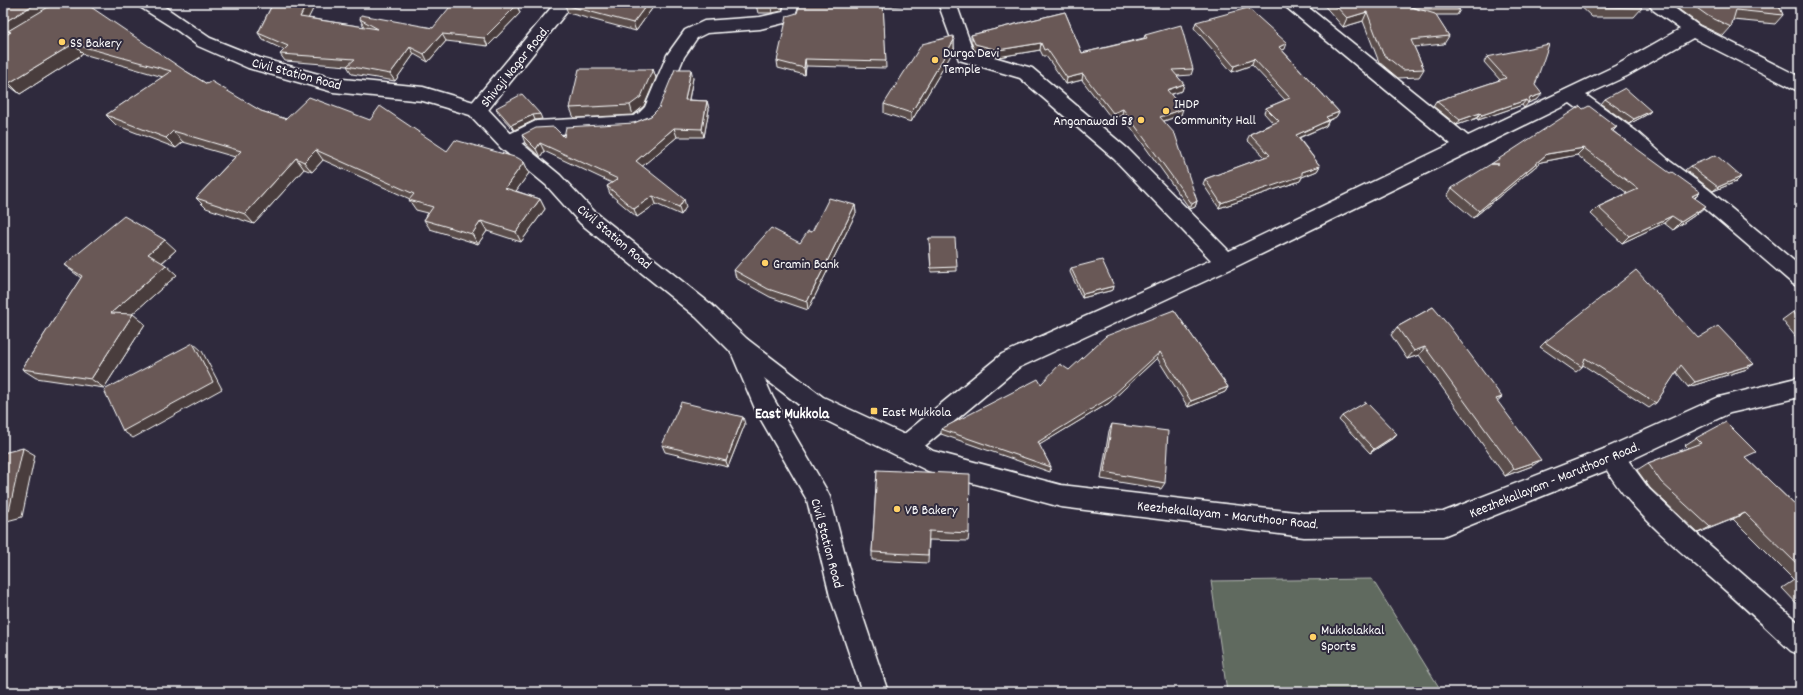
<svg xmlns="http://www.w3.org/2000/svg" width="1803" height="695" font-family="Dekko,sans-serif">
	<rect width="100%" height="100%" fill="#2f2a3d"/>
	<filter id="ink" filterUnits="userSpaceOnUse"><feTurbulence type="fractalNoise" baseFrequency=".025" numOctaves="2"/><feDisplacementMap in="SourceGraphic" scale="8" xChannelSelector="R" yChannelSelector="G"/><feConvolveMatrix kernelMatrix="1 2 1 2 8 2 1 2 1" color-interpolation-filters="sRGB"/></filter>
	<g filter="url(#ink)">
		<path fill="#606b5f" stroke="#b0b5af" d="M1372,579l70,113h-215l-16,-111z"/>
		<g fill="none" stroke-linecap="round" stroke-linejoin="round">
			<g stroke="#fff" stroke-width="3">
				<path id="minor" d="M555,3h19l-90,112 -7,2 -7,-2 -2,-5 2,-5z
					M785,3h18l-7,17 -36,9 -53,4 -10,5 -13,19 -24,58 -7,8 -17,7 -97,5 -31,15 -7,-2 -3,-5 3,-5 35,-17 97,-5 6,-3 6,-6 22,-52 18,-25 19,-9 56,-4 23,-5z
					M938,3h18l17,48 59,17 96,81 101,102 222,-107 -165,-137 -3,-4h20l165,133 147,-70 65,-37 -27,-19 -3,-4 2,-3h18l-1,1 30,22 101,51v15l-107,-54 -66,38 -41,19 50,36 35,31 37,27 92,77v21l-7,-3 -99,-85 -37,-27 -35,-31 -52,-38 -337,165 -215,100 -104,87 -8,3 -8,-3 -4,-8 4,-8 104,-85 209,-94 -97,-101 -94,-81 -61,-18z
					M1612,446l8,3 29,40 40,38 111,97v31l-9,-4c-27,-25 -53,-50 -81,-74 -37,-32 -89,-74 -110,-120l4,-8z"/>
			</g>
			<g stroke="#fff" stroke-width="3">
				<path id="tertiary" d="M739,337l8,2 76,58 91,42 19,12 128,34 243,28 139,-1 161,-63 115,-52 81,-20v20l-70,16 -110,52 -177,71 -139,1 -243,-30 -133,-36 -121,-60 -76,-58 -3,-7 3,-7z"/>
			</g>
			<g stroke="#fff" stroke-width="3">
				<path id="secondary" d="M137,3h22l51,35 50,20 73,20 90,9 61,18 31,33 45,37 34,36 118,94 35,34 26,59 53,91 4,8 26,99 32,96h-26l-32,-96 -23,-96 -51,-89 -25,-59 -35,-35 -116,-94 -34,-38 -45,-37 -31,-33 -47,-14 -90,-9 -85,-24 -50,-22 -20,-15 -38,-24z"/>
			</g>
			<use href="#minor" fill="#2f2a3d" fill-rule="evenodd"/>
			<use href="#tertiary" fill="#2f2a3d" fill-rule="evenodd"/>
			<use href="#secondary" fill="#2f2a3d" fill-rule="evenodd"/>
		</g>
		<path fill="#5a4d4b" stroke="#fff" d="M3,3l181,67 23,14 54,27 25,8 161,32 77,11 5,11 -13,18 24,8 5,10 -24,33 -34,-11 -9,13 -48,-15 -6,-9 4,-7 -12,-3 -7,-10 1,-1 -87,-39 -11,12 -8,-3 -50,55 -48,-16 -10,-10 39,-41 -52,-15 -7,6 -60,-23 -10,-10 57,-38 -80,-23 -63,40 -17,-13z
			M273,3h43l-8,15 56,9 -4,-8 73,9 84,-23 3,8 -32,33 -42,-5 -18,21 -14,-8 -19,27 -43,-7 -5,-8h1l-63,-5 -5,-7 4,-4 -21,-10 -5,-7z
			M656,3l-20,28 -68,-18 -3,-8z
			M784,3l-2,8 -10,2h-14l-2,-8z
			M800,3h127l-44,4 3,61 -80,-2 -1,9 -27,-7 -1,-7z
			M1322,3h129l9,7 -3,5h-22l14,21 -5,8 -30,3 10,22 -5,8 -21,1 -19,-16 -16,-41 -20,6z
			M1577,3h60l5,5 -8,9h-42z
			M1678,3h100l5,12 -8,9 -42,-4 -2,7 -8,9 -23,-11 -23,-17z
			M1065,12l17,41 62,-15 1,-3 48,34 -2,6 -14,1 7,8 -2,7 -12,3 11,21 -17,6 33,80 -2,6 -5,2 -68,-94 -10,4 -30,-39 -16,4 -20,-28h-3l-3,-6 -42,7 -24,-7 -3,-9v-6z
			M1196,22l89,27 -3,1 57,62 -3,5 -7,3 -3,6 -27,12 21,28 -3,5 -15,6 -2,4 -81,27 -16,-24 2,-5 60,-22 -18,-17 3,-6 23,-11 -9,-10 2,-5 19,-8 -33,-35 -20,7 -38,-44z
			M954,40v10l-43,72 -27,-9v-9z
			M1487,57l48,28 3,14 -10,4 -4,5 -2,-3 -44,15 -1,-2 -20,7 -24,-19 3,-5 64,-21 -16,-18z
			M653,69l3,9 -12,28 -11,9 -59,3 -4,-10z
			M693,78l-4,22 18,1 2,8 -5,28h-27l-35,29 44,41 -5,8 -25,-11 -19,13 -27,-23 -3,-8 5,-3 -68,-32 -4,6 -15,-14 -3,-8 42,2 70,-14 17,-7 8,-8z
			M1605,99l46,12 -5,4 -17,9 -28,-20z
			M496,108l44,6 2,5 -7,1 -21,10 -16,-17z
			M1617,127l-4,4 82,66 3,16 -25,17 -9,-7 -42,20 -31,-29 7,-7 29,-14 -50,-38 -36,7 -68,56 -26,-22 5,-8z
			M1690,166l46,16 -23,9 -28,-21z
			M855,205l1,8 -48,97 -38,-13 -34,-19 -2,-8 66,-27 12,-11z
			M929,238l28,29v4l-26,1z
			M176,250l-14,13 15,12 -45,39 13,10 -41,64 -68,-10 -14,-9 59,-91 -17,-13z
			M1071,268l43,18 -1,4 -31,8 -12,-26z
			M1433,307l99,159 -27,10 -86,-121 -12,4 -16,-24 6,-8z
			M1174,310l54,77 -3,5 -37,15 -31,-49 -48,45 -70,42 12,22 -1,5 -109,-38v-5l100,-45 28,-14z
			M1800,311v31l-18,-22 11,-8z
			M1698,338l49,31 -59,18 -12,-15 -20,31 -7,5 -66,-43 -1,2 -6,5 -36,-25 5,-5z
			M1342,416l55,18 -4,4 -23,15 -31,-33z
			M745,424l-17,43 -63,-15 -3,-7z
			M1112,424l53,59 -4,6 -60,-10 8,-48z
			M1696,438l49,19 55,53v97l-18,-19 12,-8 -61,-61 -35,14 -48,-45 -13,-18 11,-7 40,-15 -3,-3z
			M877,470l92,63 -1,8 -39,-1 -1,23 -56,-3v-8z"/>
		<path fill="#4a3e3d" stroke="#fff" d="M37,3h25l-54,28 2,2 -7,4v-14z
			M307,3h9l-11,22 -5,-8z
			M648,3h8l-20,28 -3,-8z
			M781,3h3l-2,8 -10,2 -1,-8z
			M517,5l3,8 -32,33 -4,-8z
			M1367,12l-4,9 -20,6 4,-9z
			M442,34l4,7 -18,21 -4,-8z
			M954,40v10l-43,72v-9z
			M1041,43l-1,7 -42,7v-7z
			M1287,43l-2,6 -9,4 3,-6z
			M73,44l10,10 -63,40 -11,-11z
			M410,47l4,7 -19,27 -5,-7z
			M805,59l1,7 -1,9 -1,-7z
			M1254,59l-2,6 -20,7 2,-6z
			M653,69l3,9 -12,28 -11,9 -3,-10z
			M691,69l2,9 -6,31 -2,-9z
			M1083,74l-1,6 -16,4 1,-6z
			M1184,84l-2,7 -17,5 2,-6z
			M1542,94l-4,5 -10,4 2,-5z
			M1526,100l-4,5 -44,15 4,-5z
			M707,101l2,8 -5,28 -2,-8z
			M1123,109l-1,6 -10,4 1,-6z
			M1183,109l-2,6 -23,8 2,-6z
			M1651,111l-5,4 -17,9 5,-5z
			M1339,112l-3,5 -13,6 3,-6z
			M1480,113l-3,5 -20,7 3,-5z
			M533,115l2,5 -21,10 -3,-5z
			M1329,120l-3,6 -33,14 3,-5z
			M674,128l3,9 -38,32 -3,-8z
			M173,131l10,11 -7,6 -10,-10z
			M540,143l4,8 -4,6 -4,-8z
			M1584,148l-7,7 -36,7 -68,56 6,-7 68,-57z
			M316,150l7,10 -11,12 -8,-10z
			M296,158l8,11 -50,55 -9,-10z
			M524,162l5,11 -18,25 -6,-10z
			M1320,166l-3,5 -15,6 -2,4 -81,27 2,-5 81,-31z
			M1741,177l-5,5 -23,9 5,-4z
			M1700,192l-8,8v-4z
			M653,196l3,8 -19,13 -3,-8z
			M540,199l5,10 -24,33 -5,-10z
			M684,199l2,8 -5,8 -2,-8z
			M1197,201l-2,6 -5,2 2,-5z
			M855,205l1,8 -48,97 -1,-8z
			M1706,206l-8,7 -25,17 8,-8z
			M1672,216l-8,7 -42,20 7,-7z
			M481,221l6,10 -9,13 -6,-10z
			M165,240l11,10 -17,15 -11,-11z
			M166,265l11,10 -54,47 -12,-9z
			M1114,286l-1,4 -31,8 1,-4z
			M133,314l12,10 -41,64 -13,-9z
			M193,343l9,8 20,38 -89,49 -10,-7z
			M1425,347l-6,8 -12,4 7,-8z
			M1160,352l-3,6 -48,45 -73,44 2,-5z
			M1754,364l-7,5 -59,18 7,-5z
			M1228,387l-3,5 -37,15 3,-6z
			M1502,397l-8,7 2,-5z
			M743,417l2,7 -17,43 -2,-6z
			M1397,434l-4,4 -23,15 4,-4z
			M23,448l12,7 -13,62 -19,5v-9z
			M1541,460l-9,6 -27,10 9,-7z
			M1745,513l-12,6 -35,14 12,-6z"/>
		<path fill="#695957" stroke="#fff" d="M3,3h34l-34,20z
			M55,3h30l99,67 23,14 4,-3 50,30 25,8 23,-22 61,23 10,-14 67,45 8,-11 63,18 6,4 -19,26 35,11 -24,33 -35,-11 -9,13 -48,-14 9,-13 -24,-7 5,-6 -98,-44 -12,12 -8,-4 -51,56 -49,-16 45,-47 -68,-20 -7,7 -60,-23 65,-44 -98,-27 -64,39 -6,-4v-42l8,-5 -3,-1z
			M273,3h34l-7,14 78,12 -18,-10 1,-4 72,13 20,-25h56l8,2 -33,33 -42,-4 -18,20 -14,-7 -20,27 -43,-8 8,-7 -75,-5 8,-8 -30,-13z
			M567,3h81l-15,20 -68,-18z
			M757,3h24l-10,2h-15z
			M800,3h83l3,58 -81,-2 -1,9 -27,-7 10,-45 10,-3z
			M1333,3h66l36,11 14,22 -38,4 13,29 -21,1 -20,-16 -16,-42 -20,6z
			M1406,3h45l9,7h-40l-10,-4z
			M1595,3h42l5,5 -43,-1z
			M1690,3h88l5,12 -47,-5 -5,17 -23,-11z
			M1248,8l39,35 -8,4 60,65 -13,5 3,3 -33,15 24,31 -18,6v4l-81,27 -16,-24 65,-24 -20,-21 29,-13 -13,-13 24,-10 -36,-39 -20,7 -38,-44z
			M1065,12l17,41 65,-15 -2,-3 36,-10 12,44 -21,1 12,14 -17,6 16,19 -23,8 15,17 22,67 -5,3 -69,-95 -10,4 -30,-39 -16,4 -20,-29 -3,1 -3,-7 -43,7 -23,-6 -4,-9z
			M953,36l1,4 -43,73 -27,-9 38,-60z
			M1549,44l-14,41 7,9 -12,4 -2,5 -2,-3 -44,15 -2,-2 -20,7 -24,-19 70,-23 -19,-21z
			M579,69h74l-12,28 -11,8 -60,3z
			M675,69h16l-6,31 22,1 -5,28 -28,-1 -38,33 48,38 -5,8 -26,-11 -19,13 -27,-23 11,-7 -78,-36 -4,6 -14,-14 14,-7 18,-1 10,10 2,-10 68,-4 17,-7 8,-8z
			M1625,88l26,23 -17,8 -29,-20z
			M522,94l18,20 -7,1 -22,10 -15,-17z
			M1580,106l3,3 6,-3 28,21 -6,3 59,43 2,-1 28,20 -8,4 14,10 -25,16 -9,-6 -43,20 -31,-29 40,-18 -54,-41 -37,6 -68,57 -27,-23 39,-24h8h-8z
			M1716,155l25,22 -23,10 -28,-21z
			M829,198l26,7 -48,97 -39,-13 -34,-19 37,-42 29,15 8,-12 4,1z
			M124,216l41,24 -17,14 18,11 -55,48 22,1 -42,65 -69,-10 60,-93 -18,-11z
			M929,238h26l2,29 -26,1z
			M1102,260l12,26 -31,8 -12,-26z
			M1636,270l62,68 20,-12 36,38 -59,18 -14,-17 -25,38 -71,-45 -3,9 -37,-25z
			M1433,307l16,19 53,71 -6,2 45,61 -27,9 -89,-122 -11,4 -17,-24z
			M1174,310l54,77 -37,14 -31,-49 -49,45 -73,45 13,25 -110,-38 97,-50 3,5 19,-20 9,6 37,-34z
			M1800,311v9l-7,-8z
			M193,343l20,39 -90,49 -19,-41z
			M681,402l62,15 -17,44 -64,-16z
			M1366,402l31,32 -23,15 -32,-33z
			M1726,422l30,30 -11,5 55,53v57l-55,-54 -35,14 -49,-45 -13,-19 53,-20 -5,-5z
			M1112,424l56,7 -3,52 -61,-11z
			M23,448l-14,63 -6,2v-60z
			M877,470l93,4 -1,59 -40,-2 -1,24 -56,-3z
			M1800,580v8l-5,-5z"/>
	</g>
	<g fill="#ffd166" stroke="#2f2a3d" stroke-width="1.5">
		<circle cx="62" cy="42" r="4"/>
		<circle cx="935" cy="60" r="4"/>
		<circle cx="1166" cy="111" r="4"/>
		<circle cx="1141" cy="120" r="4"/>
		<circle cx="765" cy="263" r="4"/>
		<rect x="870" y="407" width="8" height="8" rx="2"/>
		<circle cx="897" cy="509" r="4"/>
		<circle cx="1313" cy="637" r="4"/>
	</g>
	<g text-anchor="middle" stroke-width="4" stroke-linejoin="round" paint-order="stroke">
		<g font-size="14" fill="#fff" stroke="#2f2a3d" text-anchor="start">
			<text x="70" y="47">SS Bakery</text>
			<text x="943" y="57">Durga Devi<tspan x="943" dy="16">Temple</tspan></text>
			<text x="1174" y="108">IHDP<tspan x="1174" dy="16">Community Hall</tspan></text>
			<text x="1133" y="125" text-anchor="end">Anganawadi 58</text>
			<text x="773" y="268">Gramin Bank</text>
			<text x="882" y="416">East Mukkola</text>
			<text x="905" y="514">VB Bakery</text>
			<text x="1321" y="634">Mukkolakkal<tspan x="1321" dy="16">Sports</tspan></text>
		</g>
		<g font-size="14" fill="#fff" stroke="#2f2a3d">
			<text transform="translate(514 66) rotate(-51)" y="5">Shivaji Nagar Road.</text>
			<text transform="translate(297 73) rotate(15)" y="5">Civil Station Road</text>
			<text transform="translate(615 236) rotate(40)" y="5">Civil Station Road</text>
			<text transform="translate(1554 479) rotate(-22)" y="5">Keezhekallayam - Maruthoor Road.</text>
			<text transform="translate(1228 514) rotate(6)" y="5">Keezhekallayam - Maruthoor Road.</text>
			<text transform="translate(828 543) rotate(75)" y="5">Civil Station Road</text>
		</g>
		<g font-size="15" font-weight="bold" fill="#fff" stroke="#2f2a3d">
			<text x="792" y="418">East Mukkola</text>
		</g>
	</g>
	<rect width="1803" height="695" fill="none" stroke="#2f2a3d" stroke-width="16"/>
	<rect x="8" y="8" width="1787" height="679" fill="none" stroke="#fff" stroke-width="1.5" filter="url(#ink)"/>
</svg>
